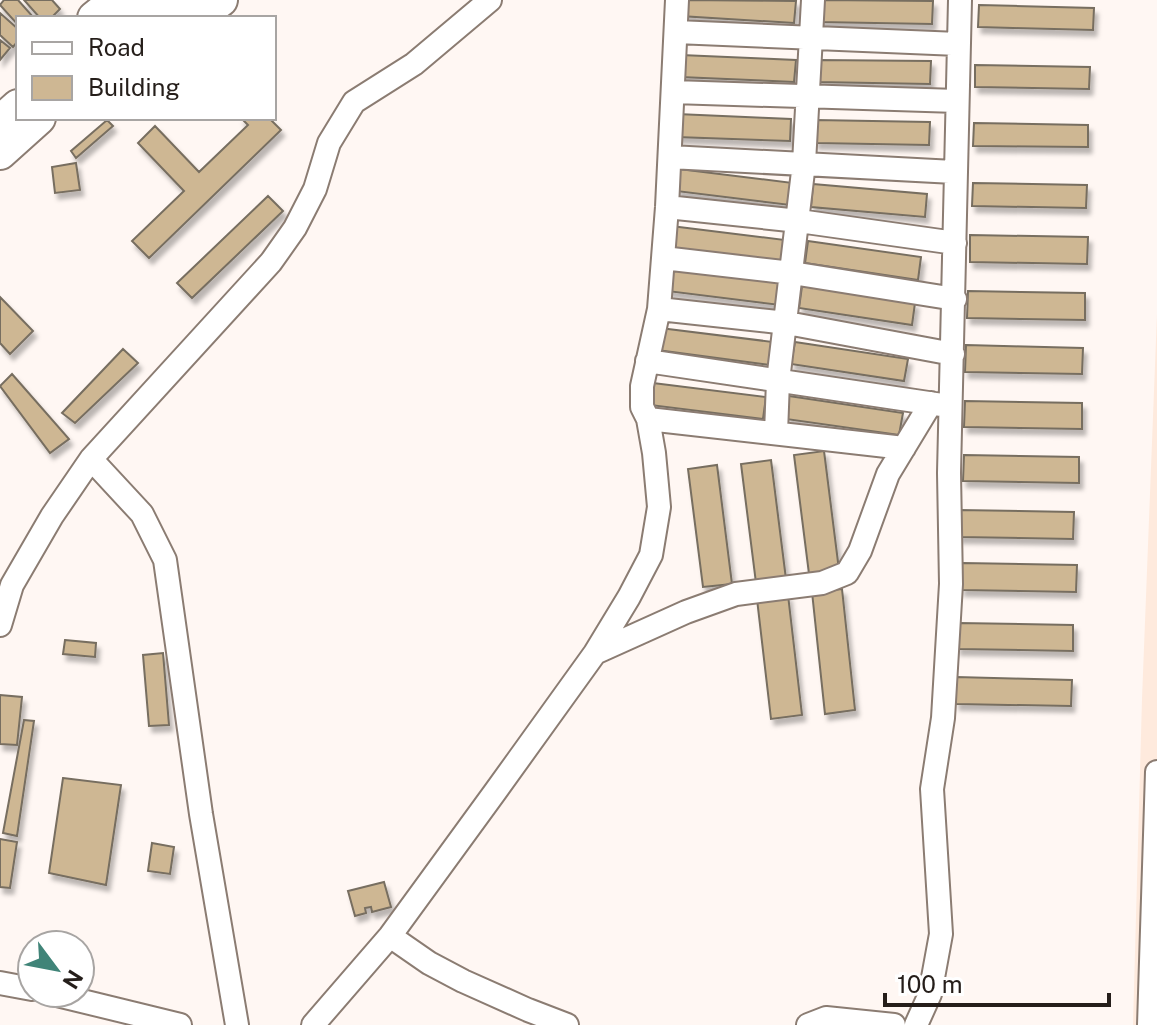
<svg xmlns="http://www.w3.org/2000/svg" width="1157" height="1025" font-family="'Public Sans',sans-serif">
	<defs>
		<filter id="shadow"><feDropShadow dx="3.5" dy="6" stdDeviation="2" flood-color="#0004"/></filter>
	</defs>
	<rect width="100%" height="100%" fill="#fff7f3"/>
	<path fill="#feeadd" d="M1157,314v711h-24l9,-326z"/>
	<path fill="#ceb793" stroke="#776e60" stroke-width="2" filter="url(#shadow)" d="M4,0h14l16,18h-16v7l-18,-20z
		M24,0h28l8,9 -9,9h-11z
		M681,0l115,1 -2,22 -114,-7z
		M819,0l114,1 -1,23 -114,-2z
		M979,5l115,3 -1,22 -115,-3z
		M0,13l18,16v12l-5,6 -13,-12z
		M0,40l10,8 -10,12z
		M681,55l115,5 -2,22 -114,-5z
		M816,60l115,1 -1,23 -114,-2z
		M975,65l115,2 -1,22 -114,-2z
		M677,114l114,5 -1,22 -114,-4z
		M241,118h28l12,12 -132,128 -17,-17 52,-50 -46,-48 17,-17 44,46 49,-47z
		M107,120l6,6 -37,32 -5,-7z
		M815,120l115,2 -1,23 -114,-2z
		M974,123l114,2v22l-115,-1z
		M76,163l4,27 -25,3 -3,-26z
		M679,169l114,14 -3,22 -114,-14z
		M973,183l114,2 -1,23 -114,-2z
		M813,184l114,10 -2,23 -114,-10z
		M268,196l15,15 -91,87 -15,-15z
		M671,226l114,14 -3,23 -113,-14z
		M970,235l118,2 -1,27 -117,-2z
		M808,241l113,16 -3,23 -113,-17z
		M670,269l113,14 -3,22 -113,-14z
		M802,286l113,17 -3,22 -113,-17z
		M968,291l117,2v27l-118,-2z
		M0,297l33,34 -23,23 -10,-11z
		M660,328l113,14 -3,23 -113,-15z
		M795,342l113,17 -4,22 -113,-17z
		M966,345l117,3 -1,26 -117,-2z
		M123,349l15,14 -63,60 -13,-10z
		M12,374l57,65 -19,14 -50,-67z
		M653,383l113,14 -3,22 -113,-14z
		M789,396l114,17 -4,22 -113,-16z
		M965,401l117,2v26l-118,-2z
		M824,451l15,119 -30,4 -15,-119z
		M964,455l115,2v26l-116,-2z
		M771,460l15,119 -30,4 -15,-119z
		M717,465l15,119 -29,3 -15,-118z
		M958,510l116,2 -1,27 -115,-2z
		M962,563l115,2 -1,27 -115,-2z
		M842,589l13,121 -30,4 -13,-122z
		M788,595l14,120 -31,4 -14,-120z
		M958,623l115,2v26l-116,-2z
		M65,640l31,3 -1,14 -32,-3z
		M163,653l6,72 -20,1 -6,-71z
		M956,677l116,3 -1,26 -115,-2z
		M0,695l22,2 -5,48 -17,-1z
		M24,720l10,1 -17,115 -14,-3z
		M63,778l58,7 -15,100 -57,-12z
		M0,839l17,3 -7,46 -10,-1z
		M152,843l22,4 -4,27 -22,-3z
		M384,882l7,25 -19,5 -1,-5 -6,1 1,5 -11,3 -7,-25z"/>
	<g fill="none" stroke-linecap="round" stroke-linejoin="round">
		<g stroke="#8b7c72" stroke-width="26">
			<path id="minor" d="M676,32l282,12
				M673,92l284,9
				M670,157l284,15
				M667,207l132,14 156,22
				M663,258l129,15 163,26
				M659,309l128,14 166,31
				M647,361l295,44
				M648,419l256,29
				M776,433l2,-52 26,-218 9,-163
				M91,459l51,55 23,46 36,254 36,211
				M0,625l12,-40 40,-69 39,-57 180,-197 24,-34 20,-39 14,-46 25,-41 60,-38 76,-64
				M595,653l91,-41 50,-18 86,-11 25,-10 13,-22 28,-77 43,-71
				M390,936l39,27 34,18 65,29 39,15
				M0,983l32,6
				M49,993l131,32
				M313,1025l77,-89 105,-144 100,-139 34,-56 22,-42 8,-48 -5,-54 -6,-34 -6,-12v-21l17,-77 8,-102 10,-207
				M808,1025l18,-7 68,7
				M916,1025l14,-31 11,-60 -9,-145 11,-71 8,-134 -2,-111 11,-473
				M1149,1025l8,-253"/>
		</g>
		<g stroke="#8b7c72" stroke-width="36">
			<path id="highway" d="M94,18l22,-18
				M126,18l24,-18
				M159,18l23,-18
				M197,18l24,-18
				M0,122l18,-16
				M0,153l39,-35"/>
		</g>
		<use href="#minor" stroke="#fff" stroke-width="22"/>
		<use href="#highway" stroke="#fff" stroke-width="32"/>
	</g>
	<rect x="16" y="16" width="260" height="104" fill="#ffffff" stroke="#a8a5a3" stroke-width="2"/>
	<rect x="32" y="42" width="40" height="12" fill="#ffffff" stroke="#a8a5a3" stroke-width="2"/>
	<text x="88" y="56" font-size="24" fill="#251e1a">Road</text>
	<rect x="32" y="76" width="40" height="24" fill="#ceb793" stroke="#a8a5a3" stroke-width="2"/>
	<text x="88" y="96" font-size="24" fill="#251e1a">Building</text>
	<g transform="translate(56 969) rotate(122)"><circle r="38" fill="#ffffff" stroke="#a8a5a3" stroke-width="2"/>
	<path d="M0-6L14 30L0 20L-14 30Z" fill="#408478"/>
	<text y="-12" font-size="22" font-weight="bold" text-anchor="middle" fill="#251e1a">N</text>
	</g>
	<path d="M885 993v12h224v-12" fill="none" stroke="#251e1a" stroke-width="4"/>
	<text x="897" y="993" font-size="24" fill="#251e1a" stroke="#ffffff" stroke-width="6" paint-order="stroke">100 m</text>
</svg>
